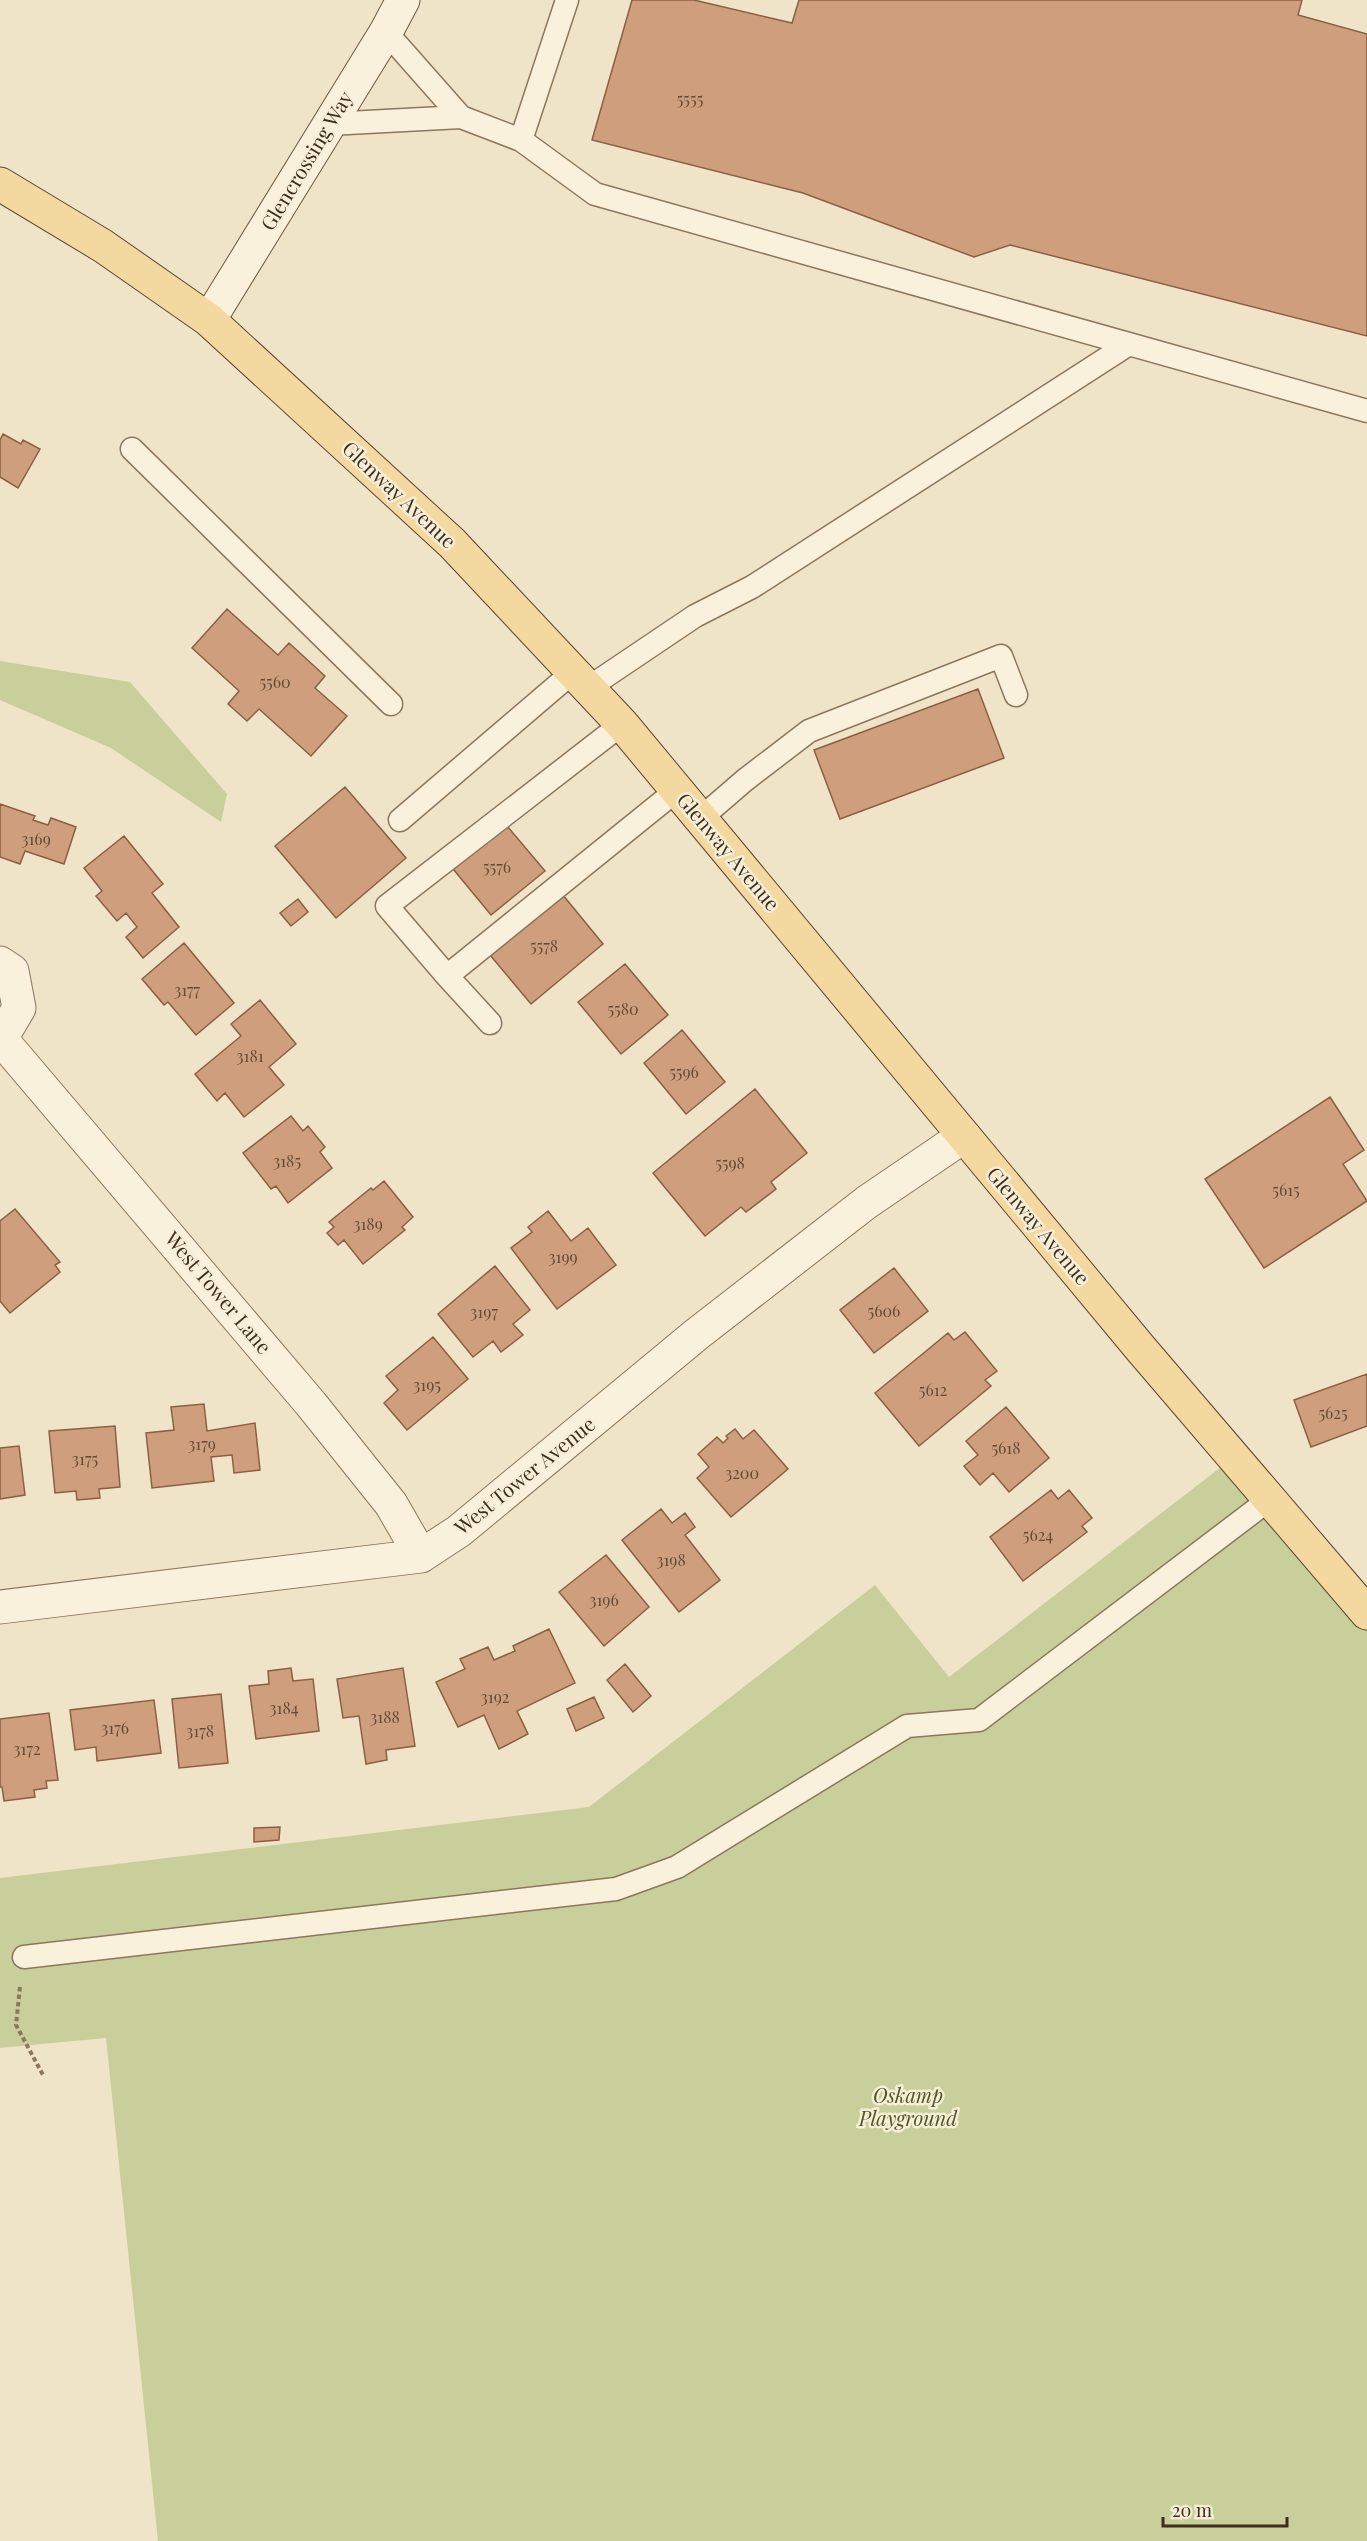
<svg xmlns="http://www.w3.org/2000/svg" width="1367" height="2541" font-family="'Playfair Display',serif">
	<rect width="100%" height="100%" fill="#f0e4c8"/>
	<path fill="#c9cf9b" d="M0,661l130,21 97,112 -6,28 -110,-74 -111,-48z
		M1234,1457l133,156v928h-1209l-52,-503 -106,10v-170l589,-71 286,-222 74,92z"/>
	<path fill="#cf9f7d" stroke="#8d5f41" stroke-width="1.5" d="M632,0h62l98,23 7,-23h503l-4,15 69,19v302l-357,-91 -36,12 -171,-64 -211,-53z
		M3,434l18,10 2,-4 17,9 -22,39 -18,-11v-37z
		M227,609l51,46 11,-12 36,33 -10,12 32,28 -36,40 -52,-47 -12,12 -19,-17 11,-13 -47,-43z
		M978,689l26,69 -164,61 -26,-69z
		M345,787l61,71 -70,60 -61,-72z
		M0,804l35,12 -2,4 15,5 3,-7 25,9 -12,37 -39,-13 -5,13 -20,-7z
		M502,820l43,51 -54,44 -42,-51z
		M124,836l39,48 -11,9 27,34 -36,31 -17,-21 11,-10 -11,-14 -9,8 -21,-25 6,-5 -18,-23z
		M558,889l45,55 -72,60 -46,-55z
		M298,899l10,13 -17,14 -11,-13z
		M184,943l50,60 -38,32 -28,-33 -4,3 -22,-26z
		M625,964l43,51 -47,39 -43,-52z
		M260,1000l36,44 -27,23 15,18 -40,32 -19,-24 -8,8 -22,-27 46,-38 -10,-12z
		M682,1030l43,52 -39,32 -42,-51z
		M755,1089l52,64 -36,29 5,7 -30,23 -5,-5 -36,29 -52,-63z
		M1330,1097l34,53 -21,14 24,37 -103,67 -59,-89z
		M291,1116l12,15 5,-5 17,21 -5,5 12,16 -44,35 -12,-17 -5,3 -28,-36z
		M384,1181l29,36 -11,10 3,3 -42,34 -19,-24 -6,5 -11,-12 7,-6 -5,-5 42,-34 2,2z
		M15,1209l45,53 -5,3 5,7 -50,41 -10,-12v-80z
		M548,1211l23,30 17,-13 28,37 -59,44 -46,-61 21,-16 -4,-5z
		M495,1266l35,44 -17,14 10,11 -22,17 -8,-11 -20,16 -35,-43z
		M894,1268l34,43 -54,42 -34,-43z
		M965,1332l32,39 -12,9 6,6 -72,60 -44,-53 73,-60 6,7z
		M433,1337l35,42 -61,51 -23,-27 14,-13 -12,-14z
		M1367,1374v52l-56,21 -17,-47z
		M204,1404l3,27 48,-8 5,47 -26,3 -2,-18 -21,2 3,24 -62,7 -6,-55 28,-3 -3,-23z
		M1006,1407l43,51 -40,34 -16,-19 -13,12 -16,-19 14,-11 -12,-14z
		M115,1426l5,61 -21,2 1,9 -23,2 -1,-9 -21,2 -6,-62z
		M735,1429l8,10 11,-9 34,39 -57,48 -34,-39 12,-11 -11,-13 19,-17 6,6 5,-5 -2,-2z
		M19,1446l6,49 -25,4v-51z
		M1051,1490l7,9 11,-9 23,28 -10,8 5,6 -64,49 -33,-44z
		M661,1509l11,14 13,-10 10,14 -10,8 35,45 -41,32 -57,-72z
		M606,1555l43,52 -45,39 -45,-54z
		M549,1629l26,54 -58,28 11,23 -29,15 -15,-34 -26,12 -22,-45 29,-13 -5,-10 28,-12 6,13 21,-9 -2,-5z
		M625,1664l26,32 -18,16 -26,-32z
		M291,1668l2,13 20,-2 6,52 -63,8 -7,-53 20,-2 -1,-13z
		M403,1668l12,78 -29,4 1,10 -21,4 -7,-48 -16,2 -6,-39z
		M221,1694l7,69 -49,5 -7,-69z
		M594,1697l10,21 -28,13 -9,-22z
		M154,1700l7,53 -64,8 -1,-14 -21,3 -5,-40z
		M49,1713l9,67 -12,1 1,7 -13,2 1,7 -31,4 -2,-14h-2v-68z
		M280,1827l-1,13 -25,2v-14z"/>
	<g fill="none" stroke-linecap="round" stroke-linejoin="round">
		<g stroke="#8d765c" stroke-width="25">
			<path id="lane" d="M386,32l75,85
				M329,124l132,-7 60,23 74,54 772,217
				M521,140l46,-140
				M132,449l259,255
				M588,688l107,-72 57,-29 377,-243
				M622,724l-235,182 60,70 230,-186
				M701,818l44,-38 64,-49 192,-75 15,39
				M400,820l173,-148
				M447,976l43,47
				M24,1957l592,-68 61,-22 230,-141 72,-6 291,-221"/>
		</g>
		<g stroke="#8d765c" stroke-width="35">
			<path id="street" d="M0,963l12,8 7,37 -19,32
				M1,1039l310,365 80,100 30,52
				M0,1607l421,-51 38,-25 238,-197 170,-132 97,-66"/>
		</g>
		<g stroke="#6f573f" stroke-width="35">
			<path id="secondary" d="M209,320l177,-288 17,-32"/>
		</g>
		<g stroke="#5b4430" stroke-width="35">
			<path id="primary" d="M0,184l103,62 106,74 243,223 170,181 519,625 226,264"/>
		</g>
		<path stroke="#8d765c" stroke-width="4" stroke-dasharray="4.5 3" stroke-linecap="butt" d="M20,1987l-4,38 27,50"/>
		<use href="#lane" stroke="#faf1dc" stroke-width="22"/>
		<use href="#street" stroke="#faf1dc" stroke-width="33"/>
		<use href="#secondary" stroke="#faf1dc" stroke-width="33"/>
		<use href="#primary" stroke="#f3d9a0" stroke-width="33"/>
	</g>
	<g text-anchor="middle" stroke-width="5" stroke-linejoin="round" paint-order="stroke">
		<g font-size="16" fill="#624a37">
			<text x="690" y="105">5555</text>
			<text x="275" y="688">5560</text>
			<text x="36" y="845">3169</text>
			<text x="497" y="873">5576</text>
			<text x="544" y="952">5578</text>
			<text x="187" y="996">3177</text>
			<text x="623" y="1015">5580</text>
			<text x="250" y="1062">3181</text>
			<text x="684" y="1078">5596</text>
			<text x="287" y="1167">3185</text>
			<text x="730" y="1169">5598</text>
			<text x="1286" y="1196">5615</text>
			<text x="368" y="1230">3189</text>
			<text x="563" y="1263">3199</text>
			<text x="884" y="1317">5606</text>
			<text x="484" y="1318">3197</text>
			<text x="427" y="1391">3195</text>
			<text x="933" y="1396">5612</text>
			<text x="1333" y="1419">5625</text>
			<text x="202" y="1450">3179</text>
			<text x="1006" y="1454">5618</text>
			<text x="85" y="1465">3175</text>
			<text x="742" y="1479">3200</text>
			<text x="1038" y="1541">5624</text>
			<text x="671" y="1566">3198</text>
			<text x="604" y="1606">3196</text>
			<text x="495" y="1703">3192</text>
			<text x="284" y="1714">3184</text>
			<text x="385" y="1723">3188</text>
			<text x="115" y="1734">3176</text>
			<text x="200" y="1737">3178</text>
			<text x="27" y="1755">3172</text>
		</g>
		<g font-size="20" fill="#3d2e20" stroke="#f7eed8">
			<text transform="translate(307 161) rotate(-59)" y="7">Glencrossing Way</text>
			<text transform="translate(399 495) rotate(43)" y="7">Glenway Avenue</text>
			<text transform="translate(728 852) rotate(50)" y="7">Glenway Avenue</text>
			<text transform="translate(1038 1226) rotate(50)" y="7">Glenway Avenue</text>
			<text transform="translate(218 1293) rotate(50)" y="7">West Tower Lane</text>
			<text transform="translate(525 1476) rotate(-39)" y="7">West Tower Avenue</text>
		</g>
		<g font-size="20" font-style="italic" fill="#4d5a26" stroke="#f7eed8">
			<text x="908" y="2103">Oskamp<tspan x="908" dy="23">Playground</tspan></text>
		</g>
	</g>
	<path d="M1163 2517v9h124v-9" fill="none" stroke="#3d2e20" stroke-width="3"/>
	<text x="1172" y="2517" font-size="18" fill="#3d2e20" stroke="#f7eed8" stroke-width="4.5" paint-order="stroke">20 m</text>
</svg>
